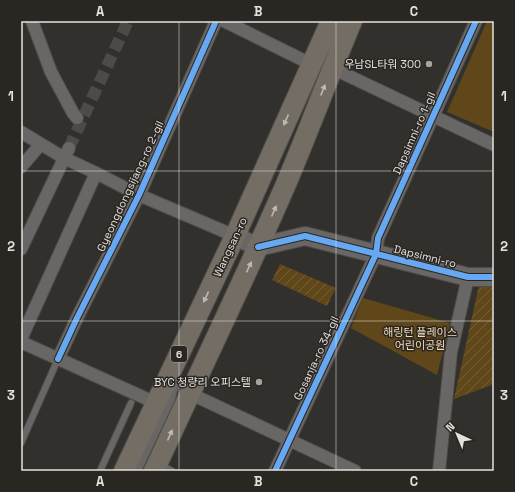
<svg xmlns="http://www.w3.org/2000/svg" width="515" height="492" font-family="'Space Grotesk','Noto Sans KR',sans-serif">
	<defs>
		<pattern id="garden-furrows" width="10" height="10" patternUnits="userSpaceOnUse"><rect width="10" height="10" fill="#60471a"/><path d="M-1 1l2-2M0 10L10 0M9 11l2-2" fill="none" stroke="#77613b"/></pattern>
	</defs>
	<rect width="100%" height="100%" fill="#32302d"/>
	<path fill="#60471a" d="M487,21h7v111l-47,-20z
		M363,298l87,25 -13,52 -86,-47z"/>
	<path fill="url(#garden-furrows)" d="M280,264l56,24 -9,18 -55,-26z
		M494,284v100l-40,15 25,-114z"/>
	<g fill="none" stroke-linecap="round" stroke-linejoin="round">
		<path stroke="#4d4b48" stroke-width="12" stroke-dasharray="12 6" stroke-linecap="butt" d="M69,148l59,-127"/>
		<g stroke="#4e4d4a" stroke-width="8">
			<path id="service" d="M21,443l37,-84
				M159,464l13,7
				M100,471l31,-68
				M138,471l34,-72 4,-18"/>
		</g>
		<g stroke="#4e4d4a" stroke-width="14">
			<path id="minor" d="M32,21l19,51 22,41 4,5
				M224,21l87,43
				M332,68l162,77
				M21,132l43,26 32,15 43,22 96,41
				M21,167l20,-23
				M21,249l48,-101
				M21,339l75,-166
				M21,342l135,61
				M58,359l19,-41 62,-123 77,-174
				M189,393l166,78
				M275,471l101,-217 2,-16 98,-217
				M439,471l12,-119 17,-75"/>
		</g>
		<g stroke="#4e4d4a" stroke-width="20">
			<path id="secondary" d="M235,236l23,11 47,-11 163,41h26"/>
		</g>
		<g stroke="#4e4d4a" stroke-width="22">
			<path id="primary" d="M124,471l111,-235 96,-215
				M154,471c44,-96 90,-190 132,-287 23,-54 43,-109 66,-163"/>
		</g>
		<use href="#service" stroke="#686765" stroke-width="6"/>
		<use href="#minor" stroke="#686765" stroke-width="12"/>
		<use href="#secondary" stroke="#686765" stroke-width="18"/>
		<use href="#primary" stroke="#736d64" stroke-width="20"/>
		<g stroke="#2a2622" stroke-width="8">
			<path id="cycleway" d="M258,247l47,-11 163,41h26
				M58,359l19,-41 62,-123 77,-174
				M275,471l101,-217 2,-16 98,-217"/>
		</g>
		<use href="#cycleway" stroke="#66a8f1" stroke-width="6"/>
	</g>
	<defs><path id="oneway-solid" d="M-6-.8H1V-3.2L6.5 0L1 3.2V.8H-6Z"/></defs>
	<g fill="#bcb9b4">
		<use href="#oneway-solid" transform="translate(323 90) rotate(-68)"/>
		<use href="#oneway-solid" transform="translate(286 120) rotate(114)"/>
		<use href="#oneway-solid" transform="translate(274 211) rotate(-66)"/>
		<use href="#oneway-solid" transform="translate(249 267) rotate(-65)"/>
		<use href="#oneway-solid" transform="translate(206 297) rotate(115)"/>
		<use href="#oneway-solid" transform="translate(170 435) rotate(-66)"/>
	</g>
	<path fill="none" stroke="#e4e2df" stroke-width="1" stroke-opacity="0.55" d="M179,21v450M336,21v450M21,171h473M21,321h473"/>
	<g fill="#a6a4a1" stroke="#2a2622" stroke-width="1.5">
		<circle cx="429" cy="64" r="4"/>
		<circle cx="259" cy="382" r="4"/>
	</g>
	<g text-anchor="middle" stroke-width="3" stroke-linejoin="round" paint-order="stroke">
		<rect fill="#2a2622" stroke="#acaaa6" stroke-width="1" x="171" y="346" width="16" height="16" rx="3"/>
		<g font-size="10" font-weight="bold" fill="#e4e2df">
			<text x="179" y="358">6</text>
		</g>
		<g font-size="11" fill="#e4e2df" stroke="#2a2622" text-anchor="end">
			<text x="421" y="68">우남SL타워 300</text>
			<text x="251" y="386">BYC 청량리 오피스텔</text>
		</g>
		<g font-size="11" fill="#e4e2df" stroke="#2a2622">
			<text transform="translate(414 133) rotate(-66)" y="4">Dapsimni-ro 1-gil</text>
			<text transform="translate(130 186) rotate(-65)" y="4">Gyeongdongsijang-ro 2-gil</text>
			<text transform="translate(230 247) rotate(-65)" y="4">Wangsan-ro</text>
			<text transform="translate(425 256) rotate(14)" y="4">Dapsimni-ro</text>
			<text transform="translate(316 358) rotate(-65)" y="4">Gosanja-ro 34-gil</text>
		</g>
		<g font-size="11" fill="#f8ddb2" stroke="#2a2622">
			<text x="420" y="336">해링턴 플레이스<tspan x="420" dy="13">어린이공원</tspan></text>
		</g>
	</g>
	<rect width="515" height="492" fill="none" stroke="#2a2622" stroke-width="44"/>
	<g transform="translate(457 434) rotate(316)" stroke="#2a2622" stroke-width="3" paint-order="stroke">
	<path d="M0-3L7 15L0 10L-7 15Z" fill="#e4e2df"/>
	<text y="-6" font-size="11" font-weight="bold" text-anchor="middle" fill="#e4e2df">N</text>
	</g>
	<rect x="22" y="22" width="471" height="448" fill="none" stroke="#e4e2df" stroke-width="1.5"/>
	<g font-size="13" text-anchor="middle" font-weight="bold" fill="#e4e2df">
		<text x="100" y="16">A</text>
		<text x="258" y="16">B</text>
		<text x="414" y="16">C</text>
		<text x="11" y="101">1</text>
		<text x="504" y="101">1</text>
		<text x="11" y="251">2</text>
		<text x="504" y="251">2</text>
		<text x="11" y="400">3</text>
		<text x="504" y="400">3</text>
		<text x="100" y="486">A</text>
		<text x="258" y="486">B</text>
		<text x="414" y="486">C</text>
	</g>
</svg>
